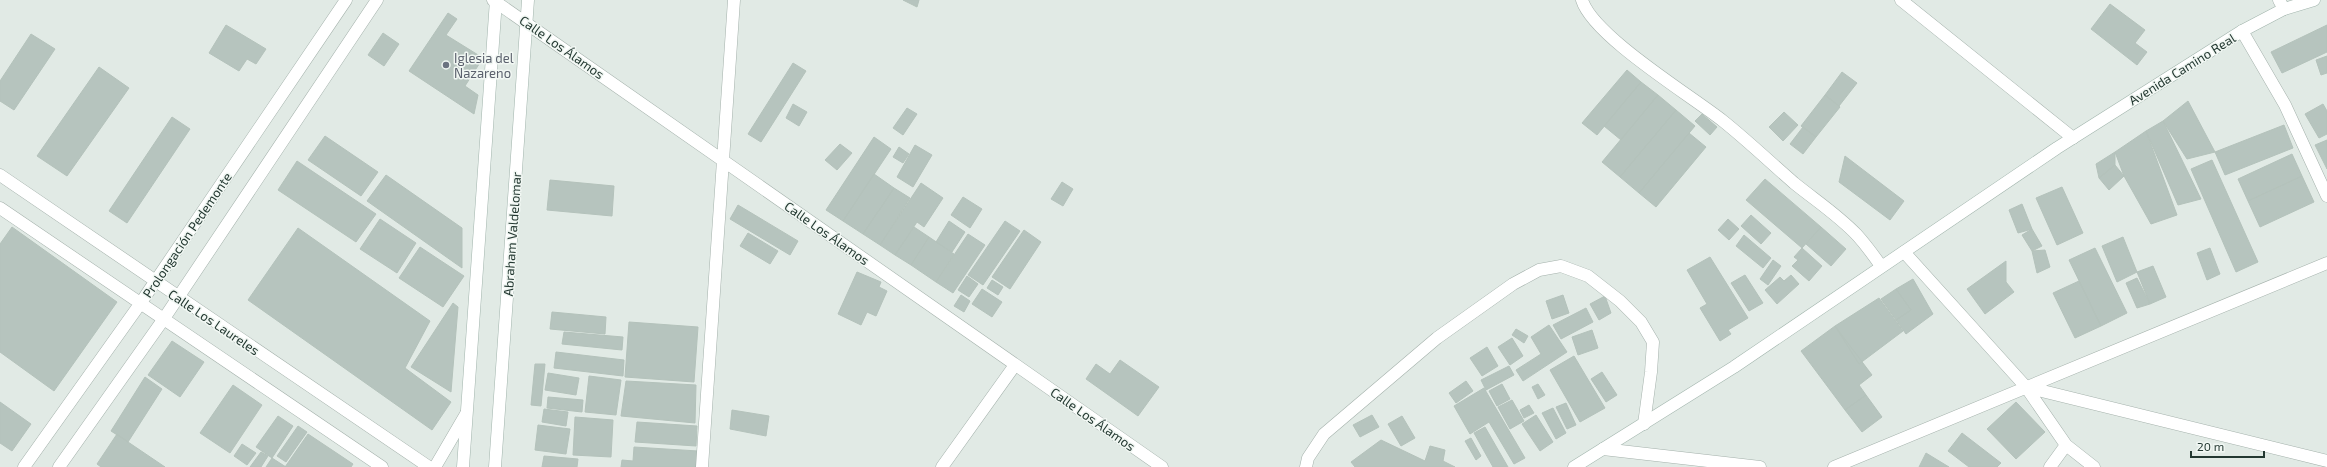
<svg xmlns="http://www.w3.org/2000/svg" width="2327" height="467" font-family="'Exo 2',sans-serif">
	<rect width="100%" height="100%" fill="#e1eae5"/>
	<path fill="#b6c4be" stroke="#b4c2bb" d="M903,0h16l-2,7z
		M2110,4l35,26 -10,13 12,9 -10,13 -46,-36z
		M448,13l9,6 -11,16 37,23 -18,28 13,9 -4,19 -65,-43z
		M226,25l40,24 -10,15 -9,-5 -8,12 -30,-18z
		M2327,25v27l-45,21 -11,-21z
		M383,33l16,11 -15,22 -16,-11z
		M31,34l24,15 -41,61 -14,-9v-20z
		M2327,56v17l-6,2 -5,-15z
		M793,63l13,8 -45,71 -13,-8z
		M99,67l30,21 -62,88 -30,-20z
		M1627,70l14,12 -44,53 -15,-12z
		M1842,72l15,11 -18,23 -14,-11z
		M1641,82l17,13 -37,45 -17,-14z
		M1658,95l18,15 -56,67 -18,-15z
		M1825,95l15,12 -24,30 -15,-11z
		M2188,101l27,51 -28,7 -24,-38z
		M793,104l14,8 -8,14 -13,-8z
		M2323,104l4,7v23l-8,4 -14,-24z
		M907,108l10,6 -14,21 -10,-7z
		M1676,110l19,16 -56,67 -19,-16z
		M1784,112l14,13 -15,16 -14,-14z
		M1702,114l15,13 -7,8 -15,-14z
		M172,117l18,12 -63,94 -18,-12z
		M2163,121l38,78 -23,6 -32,-74z
		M2284,125l9,23 -68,27 -10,-23z
		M1803,127l13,10 -13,17 -13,-10z
		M2146,131l31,84 -26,9 -27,-48 -9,-24z
		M1689,133l17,14 -50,60 -17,-14z
		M325,136l53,36 -17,24 -53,-36z
		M874,137l17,12 -48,72 -17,-11z
		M2327,140v29l-12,-24z
		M840,144l12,9 -15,17 -12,-10z
		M915,145l17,10 -19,32 -16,-10z
		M899,147l10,7 -6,9 -10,-6z
		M2115,152v13l-16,13 -3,-14z
		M2292,154l10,22 -54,25 -10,-22z
		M1845,156l59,45 -14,19 -51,-38z
		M2212,160l46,102 -22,10 -45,-103z
		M297,161l79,53 -20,28 -78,-52z
		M2115,165l9,11 -15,14 -10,-12z
		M874,174l20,14 -31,46 -20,-13z
		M386,175l76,53v40l-95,-67z
		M2302,176l12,26 -54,25 -12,-26z
		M1765,179l56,48 -19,21 -56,-48z
		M550,180l64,6 -2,30 -65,-6z
		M1062,182l11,7 -10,17 -12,-7z
		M921,183l22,15 -19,29 -7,-5 -22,33 -15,-10z
		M2062,187l21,46 -26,12 -21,-47z
		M894,188l16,10 -30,47 -17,-11z
		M963,197l19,12 -12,19 -19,-13z
		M2022,204l10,25 -14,4 -9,-23z
		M738,205l60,36 -8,14 -60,-36z
		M1751,215l20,18 -10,11 -20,-18z
		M380,219l36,24 -19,30 -37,-24z
		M1728,219l11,10 -10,11 -11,-10z
		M949,221l16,11 -13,20 -16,-10z
		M1005,221l15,10 -37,54 -15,-10z
		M12,227l105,75 -63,89 -54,-39v-108z
		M914,227l15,10 -18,28 -16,-10z
		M1821,227l25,22 -15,17 -25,-22z
		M298,228l132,93 -25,47 46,34 -19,28 -184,-130z
		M2032,229l10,17 -10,5 -10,-16z
		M1024,230l17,12 -31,47 -18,-12z
		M748,233l30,18 -8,13 -30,-18z
		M968,234l17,11 -32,48 -17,-11z
		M1744,235l27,23 -8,10 -27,-22z
		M929,237l25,17 -18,28 -25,-17z
		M2123,237l14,35 -20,10 -15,-36z
		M420,247l44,29 -21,31 -44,-29z
		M1802,248l20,18 -13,15 -17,-15 6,-6 -4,-3z
		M2095,248l32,65 -26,13 -32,-66z
		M2210,248l10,26 -13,6 -10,-27z
		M2045,250l5,17 -13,6 -5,-22z
		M1710,257l38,61 -20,12 3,4 -11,7 -20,-33 7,-4 -20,-34z
		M1773,260l8,6 -13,19 -8,-6z
		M2006,261v21l8,10 -29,22 -18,-25z
		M2153,266l13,31 -16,7 -13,-32z
		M857,272l24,10 -2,5 8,4 -11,25 -9,-4 -6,13 -23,-11z
		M1745,275l18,28 -14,8 -18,-28z
		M1791,275l8,9 -22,20 -12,-14 15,-13 4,4z
		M967,276l11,8 -9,13 -11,-7z
		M2137,278l13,26 -13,4 -11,-25z
		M1913,279l20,35 -27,20 -10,-14 15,-10 -15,-21z
		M992,280l11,7 -5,8 -11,-7z
		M2079,281l22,45 -26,12 -22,-45z
		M982,289l20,13 -10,15 -20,-13z
		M1896,289l15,21 -15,10 -15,-21z
		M961,295l9,6 -6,11 -10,-6z
		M1563,295l6,18 -17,6 -6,-18z
		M1605,296l6,17 -12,7 -9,-16z
		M1879,298l24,33 -44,33 -24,-38z
		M453,303l5,4 -7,85 -40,-25z
		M1586,308l7,14 -32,17 -8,-14z
		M552,312l54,5 -1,17 -55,-5z
		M629,322l69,5 -4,55 -69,-5z
		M1549,325l18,27 -44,29 -7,-11 25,-16 -10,-17z
		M1835,326l37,49 -13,10 7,10 -21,15 -44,-59z
		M1516,329l12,7 -4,7 -12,-8z
		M1592,330l6,18 -20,7 -6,-18z
		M564,332l59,5 -1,13 -60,-6z
		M1512,338l11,18 -13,9 -12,-18z
		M172,341l32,21 -24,35 -32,-22z
		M1487,347l11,19 -16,10 -12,-18z
		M556,352l68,8 -1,16 -69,-8z
		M1574,356l31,52 -25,14 -30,-52z
		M1120,360l39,27 -21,29 -52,-37 10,-15 14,10z
		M535,364h10l-4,42 -10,-1z
		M1509,366l5,9 -28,15 -5,-10z
		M1602,372l15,23 -11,7 -15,-23z
		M548,373l31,5 -3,17 -31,-5z
		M589,376l32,4 -5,35 -31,-3z
		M145,377l17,12 -34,53 -17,-11z
		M626,381l70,4 -1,38 -74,-7z
		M1466,381l7,10 -17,12 -7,-10z
		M1502,384l8,15 -13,7 -8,-15z
		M1538,384l7,11 -7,4 -6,-12z
		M233,385l29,20 -32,48 -30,-20z
		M1484,388l41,70 -11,6 -25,-42 -19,12 -16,-28z
		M1866,395l16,22 -20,15 -17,-22z
		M548,397l35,3 -1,12 -35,-4z
		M1512,400l12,21 -14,8 -12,-22z
		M0,402l31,22 -19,27 -12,-8z
		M2016,402l29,30 -29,27 -29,-30z
		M1566,403l10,22 -9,4 -11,-22z
		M1529,405l5,8 -10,5 -4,-8z
		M1553,408l13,25 -10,6 -14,-26z
		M544,409l24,3 -2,14 -24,-4z
		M732,410l37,6 -3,20 -36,-7z
		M1372,415l7,12 -19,10 -7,-12z
		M1536,415l17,27 -13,9 -18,-27z
		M278,416l15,10 -21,32 -16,-11z
		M1402,416l13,22 -14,8 -13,-22z
		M575,417l38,3 -2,37 -38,-2z
		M637,422l60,4 -1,20 -61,-4z
		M538,425l32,4 -4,25 -31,-4z
		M298,426l9,6 -21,30 -9,-6z
		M1485,427l23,40h-15l-19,-34z
		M1962,433l39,30 -4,4h-28l-21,-16z
		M117,434l11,8 37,25h-64l-4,-3z
		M308,434l45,30 -2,3h-66z
		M1471,438l10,18 -5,4 -11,-19z
		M1381,440l44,21 5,-15 15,4 -2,11 12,6h-100l-4,-5z
		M242,444l14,9 -9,12 -13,-9z
		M634,447l64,4 -1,16h-76l1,-7 11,1z
		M261,452l7,4 -7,11h-11z
		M1926,453l23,14h-30z
		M544,456l34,3 -1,8h-35z
		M272,458l14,9h-20z"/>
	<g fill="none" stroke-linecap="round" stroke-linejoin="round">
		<g stroke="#a4b1ab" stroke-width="13">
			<path id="street" d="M493,0l669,467
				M1582,0c11,36 108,95 141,121 25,20 48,42 71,62 21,17 44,32 63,52 9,10 17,21 24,31
				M1901,0l172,138
				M2279,0l5,9
				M2242,31l43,74 42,91
				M0,175l429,292
				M0,208l382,259
				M1904,252l122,135 40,58 28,22
				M2026,387l301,74
				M1603,449l157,18
				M24,467l116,-163 206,-304
				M59,467l104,-147 214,-320
				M435,467l31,-53
				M702,467l32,-467
				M942,467l73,-102
				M1306,467l2,-9 16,-24 113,-96 76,-54 26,-14 22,-4 27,10 32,25 21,21 12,20 -2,30 -7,52
				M1834,467l493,-204
				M2050,467l16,-22"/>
		</g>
		<g stroke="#a1b4ac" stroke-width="13">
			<path id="secondary" d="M463,467l33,-467
				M495,467l33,-467
				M1574,467l160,-100 323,-219 185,-117 42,-22 30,-9"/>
		</g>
		<use href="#street" stroke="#fff" stroke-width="12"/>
		<use href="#secondary" stroke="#fff" stroke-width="12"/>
	</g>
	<circle fill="#6b7280" stroke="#f1f7f3" stroke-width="1.5" cx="446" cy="65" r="4"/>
	<g text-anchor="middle" stroke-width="3" stroke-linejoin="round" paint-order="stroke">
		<g font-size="13" fill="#233831" stroke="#f1f7f3">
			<text transform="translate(562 47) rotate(35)" y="5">Calle Los Álamos</text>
			<text transform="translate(2182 69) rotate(-32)" y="5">Avenida Camino Real</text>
			<text transform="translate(827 233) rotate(35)" y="5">Calle Los Álamos</text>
			<text transform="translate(512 234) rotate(-86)" y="5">Abraham Valdelomar</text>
			<text transform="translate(187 235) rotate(-56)" y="5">Prolongación Pedemonte</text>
			<text transform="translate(214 322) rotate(34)" y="5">Calle Los Laureles</text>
			<text transform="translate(1093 419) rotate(35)" y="5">Calle Los Álamos</text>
		</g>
		<g font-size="13" fill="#5b616d" stroke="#f1f7f3" text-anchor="start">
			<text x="454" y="63">Iglesia del<tspan x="454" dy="15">Nazareno</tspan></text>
		</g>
	</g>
	<path d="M2191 451v6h73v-6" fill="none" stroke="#233831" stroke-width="2"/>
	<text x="2197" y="451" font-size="12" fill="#233831" stroke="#f1f7f3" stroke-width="3" paint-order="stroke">20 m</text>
</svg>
